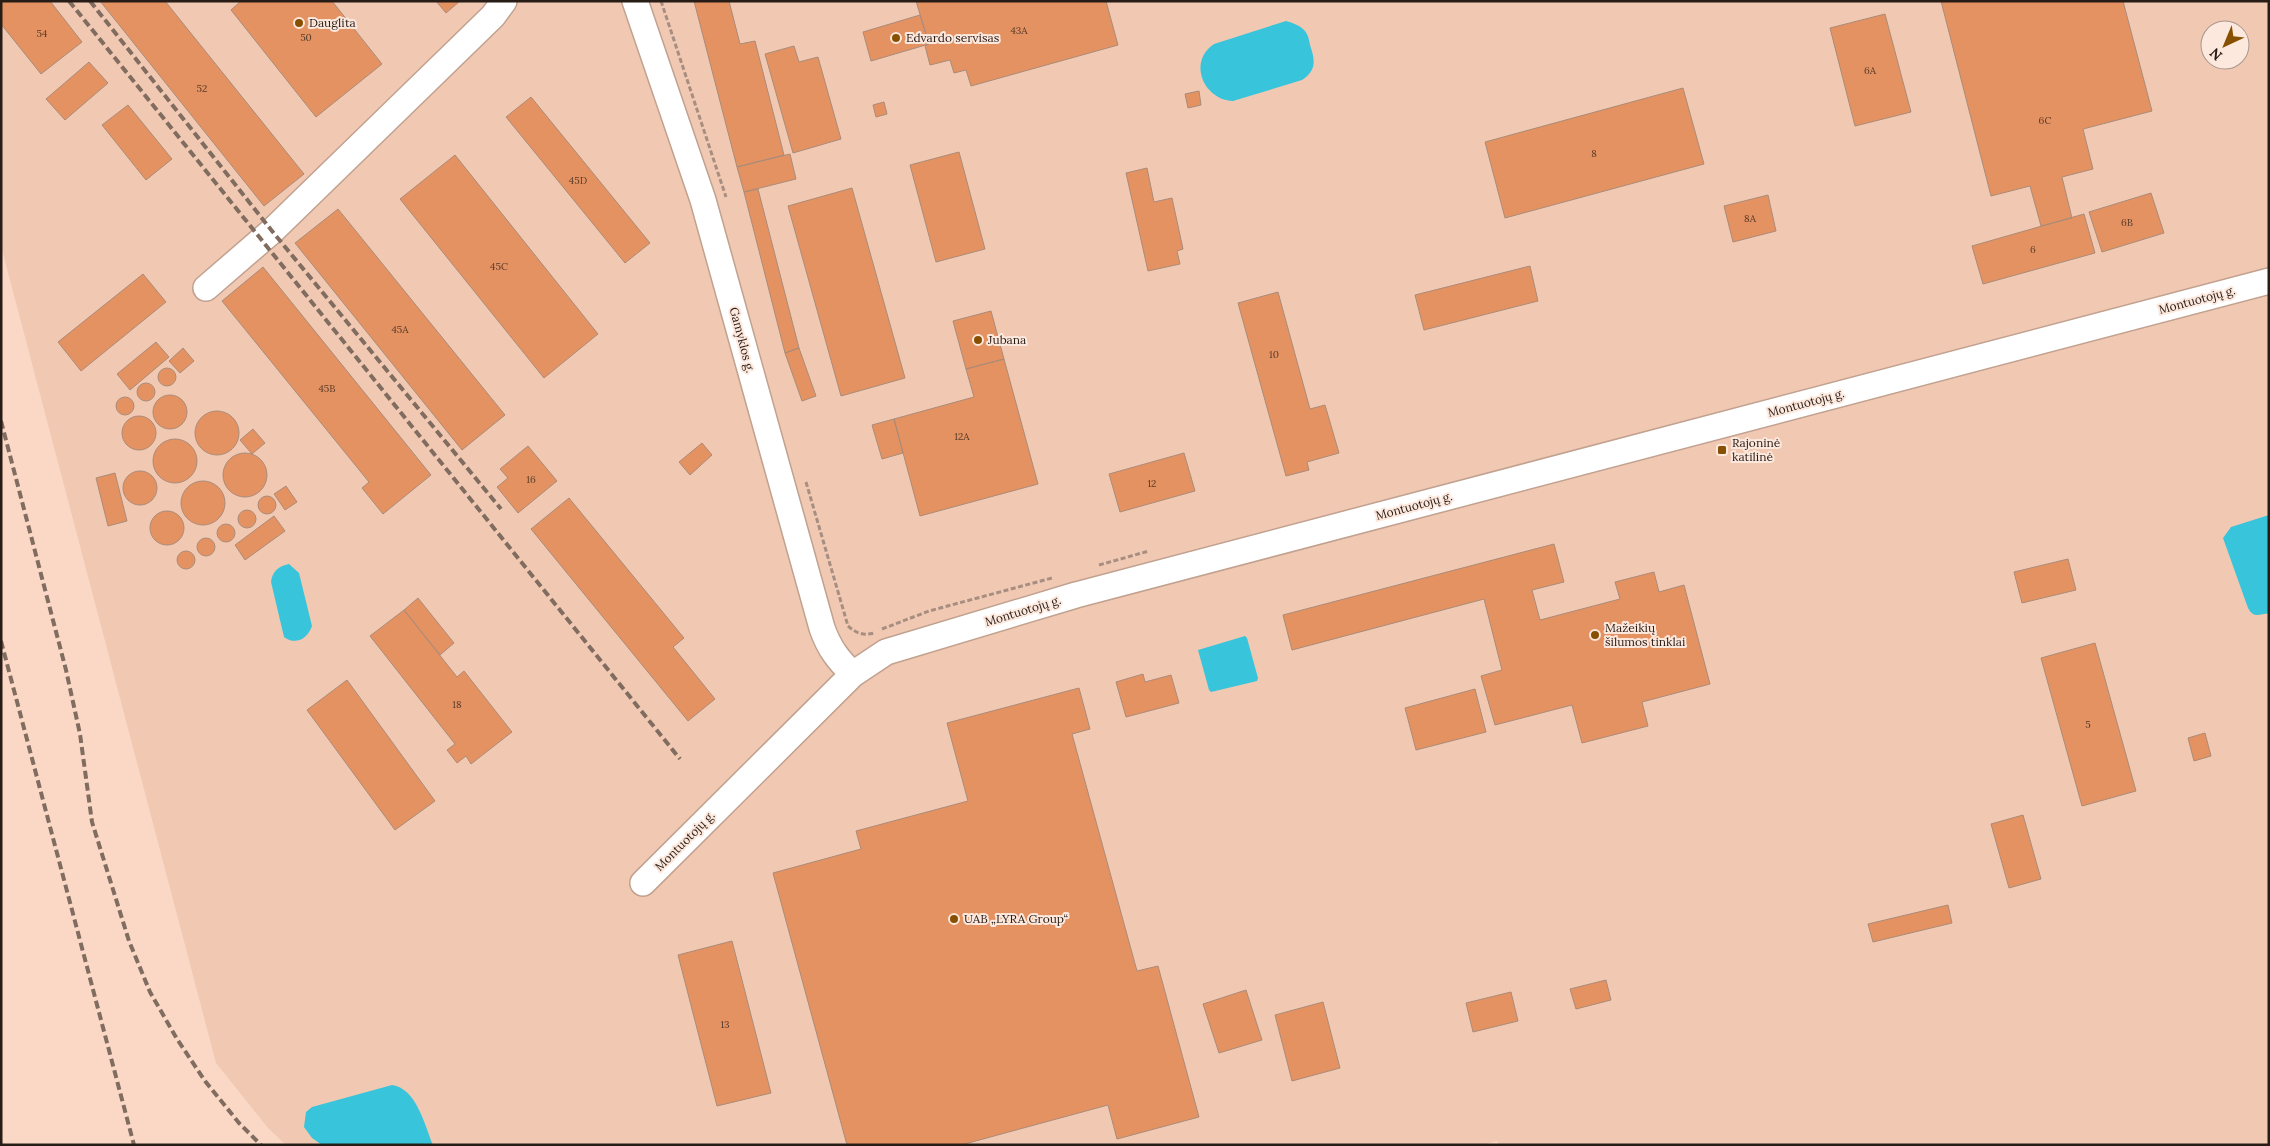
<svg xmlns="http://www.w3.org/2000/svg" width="2270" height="1146" font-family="Lora,serif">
	<rect width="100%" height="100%" fill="#fad8c5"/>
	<path fill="#f1c9b3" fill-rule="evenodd" d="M1,1h2268v1144h-770l-2,-4 -16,4h-1195l-18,-17 -52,-65 -215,-817zM2210,30h30v30h-30z"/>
	<path fill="#38c4db" d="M1286,21c7,2 13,4 18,9 4,4 5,9 6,15 5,15 7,25 -8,35l-69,21c-29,-1 -46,-39 -19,-57z
		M2269,515v98c-10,2 -16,5 -21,-5l-25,-70 8,-11z
		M289,564l10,9 13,53c-4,12 -16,20 -28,11l-13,-55c1,-10 7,-16 18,-18z
		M1245,636l2,2 11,40 -1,3 -46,11 -2,-2 -11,-40z
		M392,1085c25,4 32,39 41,60h-111l-10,-7 -8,-11 2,-15 6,-5z"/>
	<path fill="#e49261" stroke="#aa8b79" d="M1,1h49l32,41 -41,32 -40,-50z
		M100,1h65l139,173 -40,32z
		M241,1h91l50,63 -66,53 -85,-107z
		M436,1h24l-14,12z
		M694,1h35l11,43 15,-3 29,114 -47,12z
		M916,1h190l12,44 -147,41 -5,-16 -12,3 -4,-13 -20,5 -5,-19 4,-2z
		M1941,1h182l29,110 -69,18 10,40 -31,8 10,41 -31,8 -11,-40 -39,10z
		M1885,14l26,98 -56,14 -25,-98z
		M920,15l9,29 -58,17 -8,-29z
		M794,46l5,16 19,-5 23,82 -48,14 -28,-99z
		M89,62l19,21 -43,37 -19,-21z
		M1683,88l21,76 -199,54 -20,-76z
		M1199,91l2,14 -13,3 -3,-14z
		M531,97l119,146 -25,20 -119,-146z
		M884,102l3,12 -11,3 -3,-12z
		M128,105l44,54 -26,21 -44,-55z
		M959,152l26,97 -49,13 -26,-97z
		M790,154l6,25 -52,13 -7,-25z
		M455,155l143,179 -54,44 -144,-179z
		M1147,168l7,34 18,-4 11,51 -6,2 3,13 -32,7 -22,-98z
		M852,188l53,190 -64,18 -53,-190z
		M758,189l41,159 -14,5 -41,-161z
		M2151,193l13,40 -62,19 -13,-40z
		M1768,195l8,36 -43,11 -9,-36z
		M338,209l167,206 -43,35 -167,-207z
		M2084,214l11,39 -112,31 -11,-38z
		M1530,266l8,35 -114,29 -9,-35z
		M263,267l168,208 -48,39 -21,-26 7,-6 -147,-181z
		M143,274l23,28 -85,69 -23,-29z
		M1278,292l32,117 15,-4 14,48 -32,9 2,8 -23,6 -48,-173z
		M991,311l13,48 -38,10 -13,-48z
		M156,342l13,15 -39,33 -13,-16z
		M183,348l11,13 -14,12 -11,-12z
		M799,348l17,48 -14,5 -17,-48z
		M1004,359l34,125 -118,32 -26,-97 80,-22 -8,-28z
		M158 377a9 9 0 1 1 18 0a9 9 0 1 1-18 0Z
		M137 392a9 9 0 1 1 18 0a9 9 0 1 1-18 0Z
		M153 412a17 17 0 1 1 34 0a17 17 0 1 1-34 0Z
		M116 406a9 9 0 1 1 18 0a9 9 0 1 1-18 0Z
		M195 433a22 22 0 1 1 44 0a22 22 0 1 1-44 0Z
		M122 433a17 17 0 1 1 34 0a17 17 0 1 1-34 0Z
		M894,419l9,34 -21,6 -10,-34z
		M253,429l12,14 -13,11 -12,-14z
		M153 461a22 22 0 1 1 44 0a22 22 0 1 1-44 0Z
		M702,443l10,12 -22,20 -11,-13z
		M528,446l29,35 -39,32 -21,-26 11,-9 -8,-9z
		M1184,453l11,38 -75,21 -11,-38z
		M223 475a22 22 0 1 1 44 0a22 22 0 1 1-44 0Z
		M123 488a17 17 0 1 1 34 0a17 17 0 1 1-34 0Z
		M115,473l12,48 -19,5 -12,-48z
		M181 503a22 22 0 1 1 44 0a22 22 0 1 1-44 0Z
		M286,486l11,16 -12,8 -11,-16z
		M258 505a9 9 0 1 1 18 0a9 9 0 1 1-18 0Z
		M569,498l115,140 -11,9 42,52 -27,22 -157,-192z
		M238 519a9 9 0 1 1 18 0a9 9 0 1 1-18 0Z
		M150 528a17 17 0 1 1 34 0a17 17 0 1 1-34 0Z
		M274,516l11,15 -40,29 -10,-15z
		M217 533a9 9 0 1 1 18 0a9 9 0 1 1-18 0Z
		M197 547a9 9 0 1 1 18 0a9 9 0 1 1-18 0Z
		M1554,544l10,38 -32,8 8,30 80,-21 -5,-17 39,-10 5,20 25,-7 26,99 -68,18 6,24 -66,17 -10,-38 -77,20 -14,-49 21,-6 -18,-71 -192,51 -9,-35z
		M177 560a9 9 0 1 1 18 0a9 9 0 1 1-18 0Z
		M2068,559l8,31 -54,13 -8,-31z
		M418,598l36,45 -14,12 -36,-45z
		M404,610l53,67 7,-6 48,61 -41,32 -5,-8 -9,7 -10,-13 8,-6 -85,-108z
		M2095,643l41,148 -54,15 -41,-148z
		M1143,674l2,8 26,-7 8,28 -53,14 -10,-35z
		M347,680l88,121 -40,29 -88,-120z
		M1079,688l11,41 -18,5 65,237 21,-5 41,151 -82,22 -9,-34 -147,40h-114l-74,-272 88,-24 -5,-18 112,-30 -21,-78z
		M1475,689l11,43 -70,18 -11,-42z
		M2205,733l6,23 -17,5 -6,-23z
		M2023,815l18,64 -32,9 -18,-64z
		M1948,905l4,18 -79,19 -5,-18z
		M732,941l39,152 -54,13 -39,-151z
		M1606,980l5,20 -35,9 -6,-20z
		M1246,990l16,50 -43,13 -16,-49z
		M1511,992l7,29 -45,11 -7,-29z
		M1323,1002l17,66 -48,13 -17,-66z"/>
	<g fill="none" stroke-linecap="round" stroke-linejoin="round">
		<g stroke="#c1a18f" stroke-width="28">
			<path id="minor" d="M635,1l68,199 119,428c7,20 16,32 31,46
				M206,288l66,-57 221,-215 11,-15
				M643,883l210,-209 33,-22 190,-57 1193,-314"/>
		</g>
		<path stroke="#a78e80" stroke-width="3" stroke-dasharray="5 2.5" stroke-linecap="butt" d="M661,1l65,196
			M806,482l42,144c8,7 15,10 26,7
			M1099,565l50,-14
			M882,629l47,-18 123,-33"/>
		<use href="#minor" stroke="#fff" stroke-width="25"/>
		<path stroke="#816c60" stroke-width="4" stroke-dasharray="8 4" stroke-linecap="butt" d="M69,1l611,758
			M90,1l182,230 229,278
			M1,421l65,249 14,64 12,88 37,119 21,51 27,47 28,42 34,42 22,22
			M1,641l133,504"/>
	</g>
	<g fill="#875000" stroke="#fde8dd" stroke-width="2">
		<circle cx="299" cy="23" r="5"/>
		<circle cx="896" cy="38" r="5"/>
		<circle cx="978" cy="340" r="5"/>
		<rect x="1717" y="445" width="10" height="10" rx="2.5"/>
		<circle cx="1595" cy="635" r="5"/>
		<circle cx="954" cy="919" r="5"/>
	</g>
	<g text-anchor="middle" stroke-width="4" stroke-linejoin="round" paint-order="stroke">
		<g font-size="10" fill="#573a29">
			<text x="1019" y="34">43A</text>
			<text x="42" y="37">54</text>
			<text x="306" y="41">50</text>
			<text x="1870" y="74">6A</text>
			<text x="202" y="92">52</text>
			<text x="2045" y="124">6C</text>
			<text x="1594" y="157">8</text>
			<text x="578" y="184">45D</text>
			<text x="1750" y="222">8A</text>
			<text x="2127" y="226">6B</text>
			<text x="2033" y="253">6</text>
			<text x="499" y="270">45C</text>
			<text x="400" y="333">45A</text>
			<text x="1274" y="358">10</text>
			<text x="327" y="392">45B</text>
			<text x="962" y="440">12A</text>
			<text x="531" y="483">16</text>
			<text x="1152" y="487">12</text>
			<text x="457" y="708">18</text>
			<text x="2088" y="728">5</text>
			<text x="725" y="1028">13</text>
		</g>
		<g font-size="12" fill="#281c16" stroke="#fde8dd" text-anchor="start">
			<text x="309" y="27">Dauglita</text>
			<text x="906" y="42">Edvardo servisas</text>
			<text x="988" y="344">Jubana</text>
			<text x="1732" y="447">Rajoninė<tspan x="1732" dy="14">katilinė</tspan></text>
			<text x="1605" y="632">Mažeikių<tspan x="1605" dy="14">šilumos tinklai</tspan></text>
			<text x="964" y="923">UAB „LYRA Group“</text>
		</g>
		<g font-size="12" fill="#281c16" stroke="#fde8dd">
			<text transform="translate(2197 300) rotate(-15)" y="4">Montuotojų g.</text>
			<text transform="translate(742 340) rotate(75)" y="4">Gamyklos g.</text>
			<text transform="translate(1806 403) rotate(-15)" y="4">Montuotojų g.</text>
			<text transform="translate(1414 506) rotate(-15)" y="4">Montuotojų g.</text>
			<text transform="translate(1023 611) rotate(-17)" y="4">Montuotojų g.</text>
			<text transform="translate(685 841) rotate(-45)" y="4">Montuotojų g.</text>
		</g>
	</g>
	<rect width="2270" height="1146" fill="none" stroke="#281c16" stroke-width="5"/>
	<g transform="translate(2225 45) rotate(224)"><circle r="24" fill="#fde8dd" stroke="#a8968d"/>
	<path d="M0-4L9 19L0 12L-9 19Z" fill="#875000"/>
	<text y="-8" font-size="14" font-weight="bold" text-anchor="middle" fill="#281c16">N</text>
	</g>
</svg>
